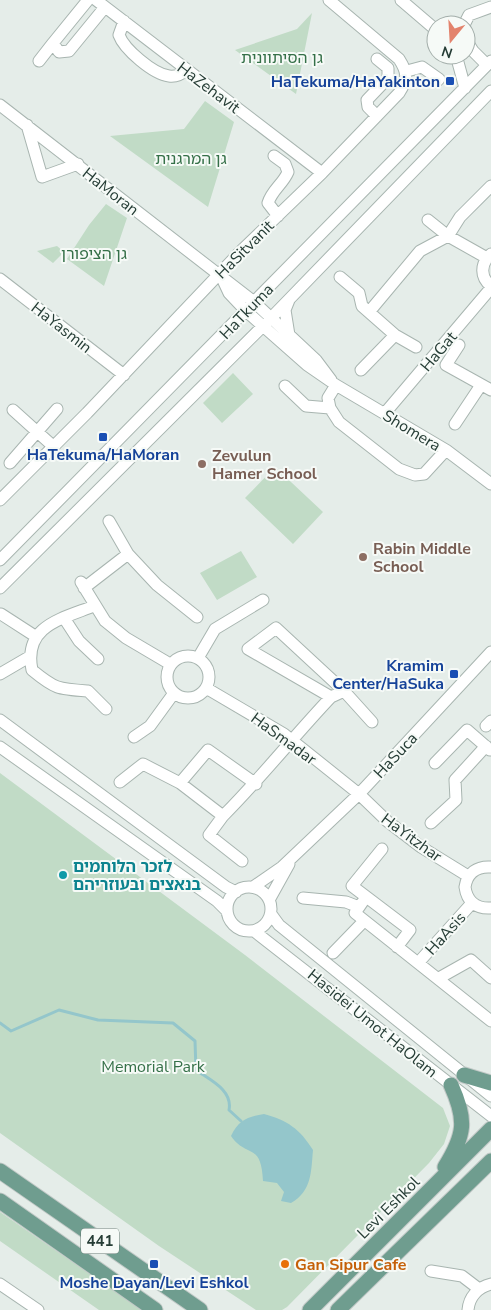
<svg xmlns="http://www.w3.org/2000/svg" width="491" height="1310" font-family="'Nunito Sans','Noto Sans Hebrew',sans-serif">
	<rect width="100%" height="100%" fill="#e5ede9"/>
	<path fill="#c1dbc6" d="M312,13l-16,81 -61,-44 62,-21z
		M205,101l29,21 -26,85 -98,-71 74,-7z
		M106,204l21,14 -23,68 -37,-27 22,-34z
		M57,246l7,6 -11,11 -16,-12z
		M233,373l20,21 -31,29 -19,-20z
		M275,467l48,45 -30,32 -48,-46z
		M241,551l16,26 -40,23 -17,-27z
		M0,773l245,182 198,153 7,18 -6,18 -15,19 -142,144 -5,3h-26l-97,-64 -159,-113z
		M0,1212l142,98h-43l-99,-69z"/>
	<path fill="#94c6cb" d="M264,1114c23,6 36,15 49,36 -2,22 -1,41 -22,53l-10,-2 3,-9 -7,-9 -14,-2c-2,-40 -16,-22 -32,-45 8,-16 16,-19 33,-22z"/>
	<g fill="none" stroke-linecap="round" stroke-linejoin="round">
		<path stroke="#94c6cb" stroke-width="3" d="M0,1023l11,8 48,-21 39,10 75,3 22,18 1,29c14,10 37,20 33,40l12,11"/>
		<g stroke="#a8b5b0" stroke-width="13">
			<path id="minor" d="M88,0l-35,43 6,9 10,-1 36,-44
				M96,0l226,173
				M401,0l35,30
				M124,21l-5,14c5,14 34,39 50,41 7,1 13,-2 18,-6
				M464,25l5,-10 22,-8
				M466,40l7,11 14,14
				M456,55l9,33
				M377,59l11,9v10l-21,22 1,7 9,9
				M39,61l14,-18
				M407,71l15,-4 17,12 -3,3
				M0,105l254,197 62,58 15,20
				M27,125l15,52 36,-13
				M274,156l11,8 3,8c-5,12 -16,18 -20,31l10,13
				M428,220l20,16 39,22
				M491,254c-11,10 -11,23 0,32
				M340,277l19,16 3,13 33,29 21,12
				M222,278l7,15 17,18 61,54 29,20 110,65 45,34
				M0,279l124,96
				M369,312l51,-61 28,-15 12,-19 31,-31
				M289,335l-4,-25 4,-10
				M459,345l-13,20 45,25
				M361,370l34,-35
				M336,385l-8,13 2,10 9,14 60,47 16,6 9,-1 22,-24
				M285,386l21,20 24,2
				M13,410l41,37
				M385,413l106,-125
				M455,424l26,-39
				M10,463l47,-54
				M0,500l87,-87 153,-161 82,-79 77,-80c9,-14 9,-20 0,-34l-70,-59
				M109,521l19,33 29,31 40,32
				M0,560l491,-499
				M81,582l24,39 21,17 44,26
				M0,588l272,-271 219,-226
				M84,588l44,-34
				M94,606c-33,13 -71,20 -62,64 23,19 26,19 56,21l18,18
				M1,614l34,22
				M64,618l15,23 19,18
				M167 677a21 21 0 1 1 42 0a21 21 0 1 1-42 0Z
				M198,658l17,-29 48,-29
				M0,674l29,-17
				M206,688l78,46 75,60 28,27 34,26 47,29
				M344,691l-13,6 -83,-48 28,-21 68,63 28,31
				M0,720l226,167 10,5
				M486,726l5,-5
				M134,737l16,-11 24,-33
				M0,747l217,154 10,10
				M435,763l32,-33 23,20
				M120,782l23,-18 37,19
				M256,784l-48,-34 -28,33 43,33c38,-38 71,-80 108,-119
				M223,816l-14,19 33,26
				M431,823l25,-23 -1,-20 31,-34
				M382,849l-30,37 58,44 -13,17
				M491,867c-14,-1 -24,6 -26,20 2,15 11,22 26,21
				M227 909a22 22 0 1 1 44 0a22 22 0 1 1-44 0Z
				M253,887l29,-20 77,-73 132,-142
				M366,897l-11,16 136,108
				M303,898l43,4 13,5
				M269,900l20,-36
				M271,914l8,11 212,171
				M254,931l237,185
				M333,953l31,-32
				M418,963l54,-60
				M439,978l32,-18 20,18
				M431,1271l31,5 17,13
				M0,1284l38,26
				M468,1310c1,-13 10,-23 23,-26"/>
		</g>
		<g stroke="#c2c9c7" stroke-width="17">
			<path id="major" d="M464,1075l27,8
				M445,1167c20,-32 22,-47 6,-82
				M0,1171l200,139
				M0,1201l155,109
				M310,1310l181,-181
				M338,1310l153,-149"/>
		</g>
		<use href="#minor" stroke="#fff" stroke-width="11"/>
		<use href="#major" stroke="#6f9d8f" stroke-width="15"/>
	</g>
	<g fill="#1a4fb4" stroke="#f6faf7" stroke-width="2">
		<rect x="445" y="76" width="10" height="10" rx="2.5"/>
		<rect x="98" y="432" width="10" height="10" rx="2.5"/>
		<rect x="449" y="669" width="10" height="10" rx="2.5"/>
		<rect x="149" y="1259" width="10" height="10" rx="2.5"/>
	</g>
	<g fill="#8d6e63" stroke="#f6faf7" stroke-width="2">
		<circle cx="202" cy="464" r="5"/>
		<circle cx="363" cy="557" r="5"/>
	</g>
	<circle fill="#0f9aa8" stroke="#f6faf7" stroke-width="2" cx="63" cy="875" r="5"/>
	<circle fill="#e8710a" stroke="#f6faf7" stroke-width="2" cx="285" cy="1264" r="5"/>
	<g text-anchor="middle" stroke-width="4" stroke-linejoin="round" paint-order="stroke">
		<rect fill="#f6faf7" stroke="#647670" stroke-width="1" x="81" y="1228.5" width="38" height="25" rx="4"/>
		<g font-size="15" font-weight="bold" fill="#263d36">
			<text x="100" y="1246">441</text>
		</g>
		<g font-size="16" fill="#357048" stroke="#f6faf7">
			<text x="282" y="63">גן הסיתוונית</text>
			<text x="191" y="164">גן המרגנית</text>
			<text x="94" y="259">גן הציפורן</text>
			<text x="153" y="1072">Memorial Park</text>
		</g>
		<g font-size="16" font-weight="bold" fill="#164399" stroke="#f6faf7" text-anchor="end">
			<text x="440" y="87">HaTekuma/HaYakinton</text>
			<text x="103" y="460" text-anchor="middle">HaTekuma/HaMoran</text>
			<text x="444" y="671">Kramim<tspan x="444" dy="18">Center/HaSuka</tspan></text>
			<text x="154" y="1288" text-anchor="middle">Moshe Dayan/Levi Eshkol</text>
		</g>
		<g font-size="16" fill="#263d36" stroke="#f6faf7">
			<text transform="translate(209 87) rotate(37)" y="6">HaZehavit</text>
			<text transform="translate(111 191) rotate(38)" y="6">HaMoran</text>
			<text transform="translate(244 249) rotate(-45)" y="6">HaSitvanit</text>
			<text transform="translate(246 311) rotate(-46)" y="6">HaTkuma</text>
			<text transform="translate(62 327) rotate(38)" y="6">HaYasmin</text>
			<text transform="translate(438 351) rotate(-50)" y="6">HaGat</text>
			<text transform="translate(412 430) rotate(31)" y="6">Shomera</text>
			<text transform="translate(284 738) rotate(36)" y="6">HaSmadar</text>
			<text transform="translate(395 755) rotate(-47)" y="6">HaSuca</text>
			<text transform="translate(412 837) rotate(36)" y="6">HaYitzhar</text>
			<text transform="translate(445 933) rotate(-48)" y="6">HaAsis</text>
			<text transform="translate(373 1023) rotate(39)" y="6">Hasidei Umot HaOlam</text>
			<text transform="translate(388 1207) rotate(-45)" y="6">Levi Eshkol</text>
		</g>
		<g font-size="16" font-weight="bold" fill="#785e54" stroke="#f6faf7" text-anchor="start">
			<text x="212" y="461">Zevulun<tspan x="212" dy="18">Hamer School</tspan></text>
			<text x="373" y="554">Rabin Middle<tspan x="373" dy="18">School</tspan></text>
		</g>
		<g font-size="16" font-weight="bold" fill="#0d838f" stroke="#f6faf7" text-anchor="start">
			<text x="73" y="872">לזכר הלוחמים<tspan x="73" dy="18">בנאצים ובעוזריהם</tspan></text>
		</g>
		<g font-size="16" font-weight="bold" fill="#c56008" stroke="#f6faf7" text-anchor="start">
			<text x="295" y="1270">Gan Sipur Cafe</text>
		</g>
	</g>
	<g transform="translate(451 40) rotate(198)"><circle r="24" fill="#f6faf7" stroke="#a3aeaa"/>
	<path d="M0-4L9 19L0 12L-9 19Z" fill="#e3836d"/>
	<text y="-8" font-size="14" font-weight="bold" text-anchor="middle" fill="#263d36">N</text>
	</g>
</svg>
